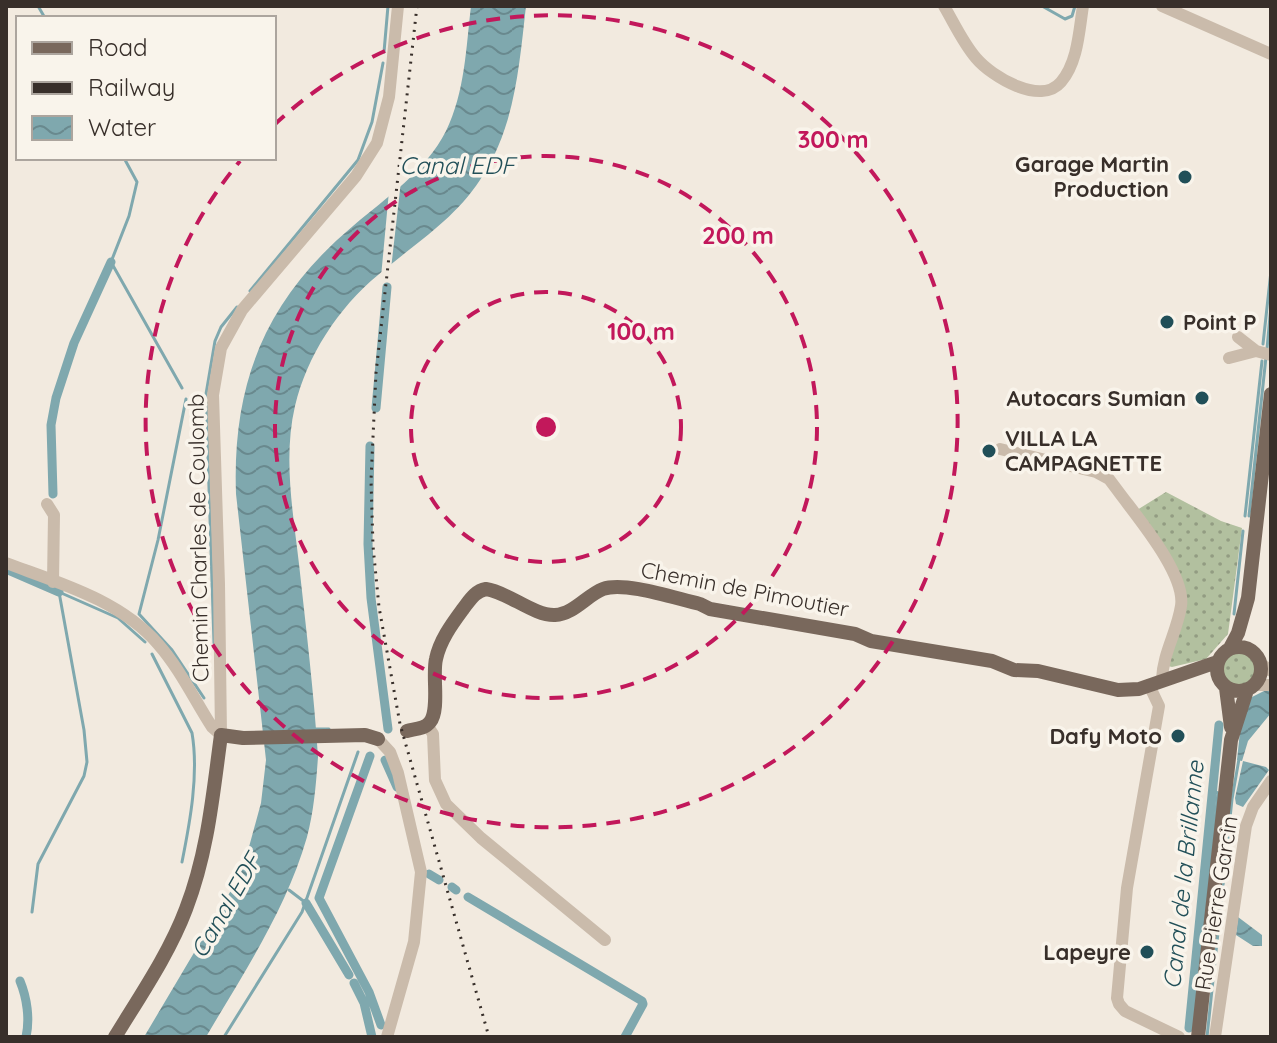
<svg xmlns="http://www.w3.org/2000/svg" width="1277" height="1043" font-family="Quicksand,sans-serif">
	<defs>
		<pattern id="grass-dots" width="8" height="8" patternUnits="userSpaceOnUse" patternTransform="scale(2)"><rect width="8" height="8" fill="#b2c09f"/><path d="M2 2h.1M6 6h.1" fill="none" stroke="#929c82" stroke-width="1.8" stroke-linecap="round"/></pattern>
		<pattern id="water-waves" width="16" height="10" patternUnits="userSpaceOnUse" patternTransform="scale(2)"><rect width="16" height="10" fill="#7fa8ae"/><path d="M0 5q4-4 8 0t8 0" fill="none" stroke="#69898e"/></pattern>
	</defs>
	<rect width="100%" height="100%" fill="#f2eadf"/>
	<path fill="url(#grass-dots)" d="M1166,492l55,29 21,7 -14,106 -22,25 -34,8 -4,-1 18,-62 -49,-94z
		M1223 669a16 16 0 1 1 32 0a16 16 0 1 1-32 0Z"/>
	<path fill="url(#water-waves)" d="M471,6h55c-7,61 -11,122 -46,174 -26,40 -67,65 -102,95 -40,33 -71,81 -83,131 -12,52 -2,106 4,158 7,64 15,129 19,193 -2,27 -4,54 -11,80 -21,73 -63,135 -101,200h-62l89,-150 13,-29 15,-55 5,-43 -30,-266c-4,-112 30,-195 117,-268 34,-29 72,-54 93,-95 19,-39 20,-83 25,-125z
		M1266,690h5v23l-23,28 -6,20 -5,-1 4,-38 9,-24z
		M1243,761l23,6 3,3 -26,37 -7,-3 -1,-6z
		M1238,917l24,18v11h-9l-17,-11z"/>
	<path fill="#f2eadf" d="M401,181l-10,88 -10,8 8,-86z"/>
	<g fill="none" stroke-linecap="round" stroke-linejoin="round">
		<path stroke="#7fa8ae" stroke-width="3" d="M38,6l7,12
			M1042,6l23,13 7,-3 3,-10
			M384,52l4,-46
			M124,158l13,24 -8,34 -18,46 71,126
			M250,291l108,-131 14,-38 11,-59
			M1263,344l8,-73
			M1267,349l4,-43
			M186,399l-28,141 -19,74 33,36 32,48
			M1245,516l17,-155
			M1249,516l17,-159
			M59,592l59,26 27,24
			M1234,614l9,-83
			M214,643l-8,-249 9,-53 6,-14 16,-20
			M152,654l40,79c7,41 -2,89 -10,129
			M313,729h16
			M289,890l17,13
			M32,912l6,-48 46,-88 3,-14 -3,-32 -25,-138
			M1192,1026l26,-233 -5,-2
			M224,1037l78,-125 56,-160
			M1207,1037l25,-238 7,-40"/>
		<path stroke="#7fa8ae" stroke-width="9" d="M376,408l11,-121
			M370,446l-2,98 3,54 17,131
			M53,494l-2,-69 5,-27 18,-55 37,-81
			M6,569l53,23
			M370,756l-51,142 50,94 12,33
			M385,760l12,27
			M429,874l10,6
			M452,887l4,3
			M468,897l174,104 1,3 -18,33
			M306,903l43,72
			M20,981c7,17 10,38 6,56
			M354,983l10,20 8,34
			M1189,1028l30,-303"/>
		<path stroke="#cabbab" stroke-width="12" d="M944,6c10,17 19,37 32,52 16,19 65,48 85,24 17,-20 18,-51 22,-76
			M1162,6l109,48
			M1238,337l18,14
			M1229,358l27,-7 15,4
			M1000,449l96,23 13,7 9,12c19,26 68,83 63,115 -4,26 -18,47 -19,73
			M47,504l7,11 -1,67
			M6,563c53,20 114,37 152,81 22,25 36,55 54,83l9,8
			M1260,663l11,8
			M1149,685l10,21 -32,182 -10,110 2,6 6,7 54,26
			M1254,685h17
			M427,725l6,9 2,46 11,24 35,34 124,102
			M221,735l-2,-151 -6,-189 8,-47 21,-38 114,-134 21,-33 12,-46 9,-91
			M378,739l12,13 8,21 23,99 -7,70 -27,95
			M1215,1037l31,-211 7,-19 18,-26"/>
		<path stroke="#79685c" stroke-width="14" d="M1217 669a22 22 0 1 1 44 0a22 22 0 1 1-44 0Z
			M1230,648l8,-15 10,-35 23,-204
			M1226,688l5,39
			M407,731c7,-2 18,-2 23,-9 10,-12 2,-47 6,-63 4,-19 16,-35 27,-50 7,-9 12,-18 23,-20 22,3 48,27 69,26 19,-1 32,-20 48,-26 22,-8 74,10 97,15l10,5 145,25 16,7 121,20 22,9 24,1 80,19 21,-1 78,-27
			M115,1037c25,-41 54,-83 71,-128 22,-57 27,-116 35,-174l22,3 122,-3 13,4
			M1198,1037l33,-297 16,-50"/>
		<path stroke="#382f2a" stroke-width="3" stroke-dasharray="2 6" stroke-linecap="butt" d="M417,6l-41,367 -5,107 2,66 6,61 21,117 89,313"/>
	</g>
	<g fill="none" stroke="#c2185b" stroke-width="4" stroke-dasharray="14 10">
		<circle cx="546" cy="427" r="135"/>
		<circle cx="546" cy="427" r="271"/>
		<path d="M274 125A406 406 0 1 1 240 161"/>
	</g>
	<g fill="#214f58" stroke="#f9f4eb" stroke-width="3">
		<circle cx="1185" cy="177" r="8"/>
		<circle cx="1167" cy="322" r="8"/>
		<circle cx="1202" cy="398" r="8"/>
		<circle cx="989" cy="451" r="8"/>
		<circle cx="1178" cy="736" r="8"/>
		<circle cx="1147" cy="952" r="8"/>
	</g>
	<g text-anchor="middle" stroke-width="7" stroke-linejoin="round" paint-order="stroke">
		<g font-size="22" font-weight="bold" fill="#382f2a" stroke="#f9f4eb" text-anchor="end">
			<text x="1169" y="172">Garage Martin<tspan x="1169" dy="25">Production</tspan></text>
			<text x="1183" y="330" text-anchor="start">Point P</text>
			<text x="1186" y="406">Autocars Sumian</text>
			<text x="1005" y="446" text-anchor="start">VILLA LA<tspan x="1005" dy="25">CAMPAGNETTE</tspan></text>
			<text x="1162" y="744">Dafy Moto</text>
			<text x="1131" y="960">Lapeyre</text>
		</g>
		<g font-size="22" fill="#382f2a" stroke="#f9f4eb">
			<text transform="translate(198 538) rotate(-91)" y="8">Chemin Charles de Coulomb</text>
			<text transform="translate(745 589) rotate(11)" y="8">Chemin de Pimoutier</text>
			<text transform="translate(1216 903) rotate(-81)" y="8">Rue Pierre Garcin</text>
		</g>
		<g font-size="24" font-style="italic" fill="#214f58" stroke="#f9f4eb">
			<text x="457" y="174">Canal EDF</text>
			<text transform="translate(1184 875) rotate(-84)" y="8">Canal de la Brillanne</text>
			<text transform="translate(226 906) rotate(-60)" y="8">Canal EDF</text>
		</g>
	</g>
	<circle cx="546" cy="427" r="12" fill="#c2185b" stroke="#f9f4eb" stroke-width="4"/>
	<g font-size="24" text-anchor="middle" font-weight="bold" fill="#c2185b" stroke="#f9f4eb" stroke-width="7" stroke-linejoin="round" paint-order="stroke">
		<text x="833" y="148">300 m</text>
		<text x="738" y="244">200 m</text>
		<text x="641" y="340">100 m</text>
	</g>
	<rect width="1277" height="1043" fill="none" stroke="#382f2a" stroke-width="16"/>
	<rect x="16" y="16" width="260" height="144" fill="#f9f4eb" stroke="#aca59e" stroke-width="2"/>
	<rect x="32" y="42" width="40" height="12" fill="#79685c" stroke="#aca59e" stroke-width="2"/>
	<text x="88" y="56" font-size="24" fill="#382f2a">Road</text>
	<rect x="32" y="82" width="40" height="12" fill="#382f2a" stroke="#aca59e" stroke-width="2"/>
	<text x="88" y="96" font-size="24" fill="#382f2a">Railway</text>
	<rect x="32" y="116" width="40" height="24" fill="url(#water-waves)" stroke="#aca59e" stroke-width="2"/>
	<text x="88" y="136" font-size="24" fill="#382f2a">Water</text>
</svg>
